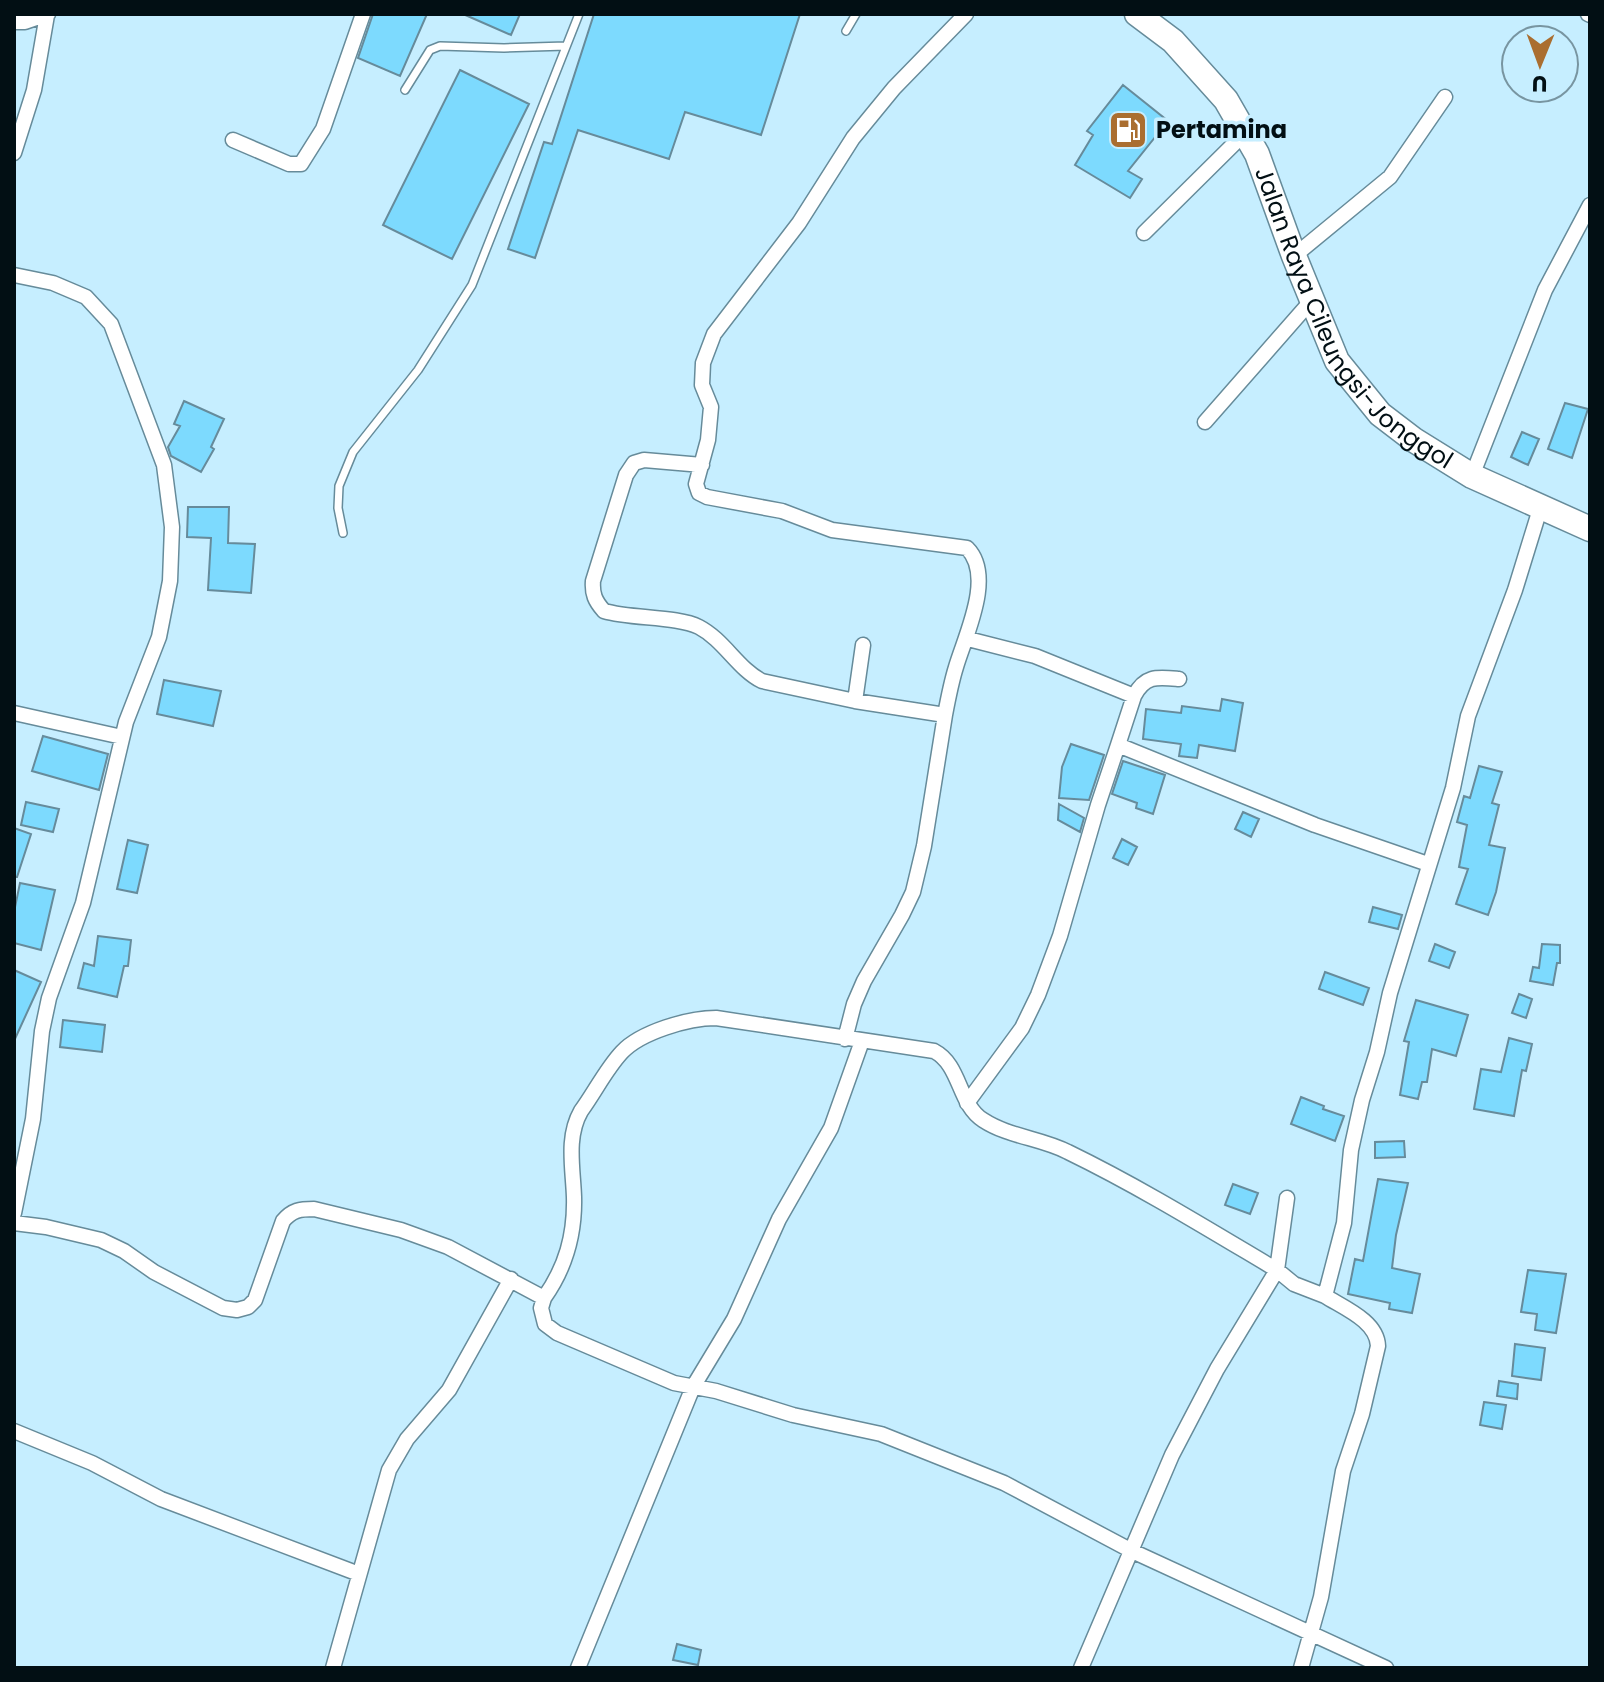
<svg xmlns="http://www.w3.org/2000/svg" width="1604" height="1682" font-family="Poppins,sans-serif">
	<rect width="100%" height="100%" fill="#c6eeff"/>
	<path fill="#7ddafe" stroke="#668b9b" stroke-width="2" d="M373,14h54l-27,62 -42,-18z
		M463,14h57l-9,21z
		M594,14h206l-39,121 -76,-23 -16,47 -91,-29 -43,128 -27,-9 36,-107 8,2z
		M460,70l69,34 -77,155 -69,-34z
		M1123,85l45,36 -40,50 14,8 -12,19 -55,-33 18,-30 -6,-4z
		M184,401l40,18 -13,28 3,2 -13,23 -30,-16 -3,-9 12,-21 -6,-2z
		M1565,403l23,6 -16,49 -24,-9z
		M1522,432l17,7 -11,26 -17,-8z
		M188,507h41l-1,36 27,1 -4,49 -43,-3 3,-52 -24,-1z
		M164,680l57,11 -8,35 -56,-12z
		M1222,699l21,4 -8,48 -36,-6 -2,13 -18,-2 2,-12 -38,-5 3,-30 35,4 1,-7 38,5z
		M43,736l65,18 -9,36 -67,-19z
		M1071,744l33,11 -15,45 -30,-2 3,-31z
		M1123,761l42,14 -12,39 -17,-6 1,-5 -25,-9z
		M1479,766l23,6 -10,31 7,2 -10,40 16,3 -9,44 -8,23 -32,-11 12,-35 -9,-2 8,-42 -10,-3 7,-26 6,2z
		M26,802l33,7 -6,23 -32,-7z
		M1059,804l25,14 -4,14 -22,-12z
		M1243,812l16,7 -8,18 -16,-8z
		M14,828l17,6 -14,43h-3z
		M1122,839l15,8 -9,18 -15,-7z
		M128,840l20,5 -11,48 -20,-4z
		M20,883l35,7 -14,60 -27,-7v-31z
		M1373,907l29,8 -4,14 -29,-7z
		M98,936l33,4 -3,26h-4l-7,31 -39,-9 6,-25 10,3z
		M1435,944l20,8 -6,16 -20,-7z
		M1542,944l18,1v18h-3l-4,22 -23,-4 3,-14 6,1z
		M14,970l27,12 -27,59z
		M1325,972l44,16 -6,17 -44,-16z
		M1519,994l13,5 -6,19 -14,-5z
		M1416,1000l52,15 -12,41 -24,-7 -5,33h-5l-4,17 -18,-4 9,-53 -5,-1z
		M63,1020l42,5 -3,27 -42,-5z
		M1509,1038l23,6 -6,27 -4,-1 -8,46 -40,-7 7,-40 20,3z
		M1301,1097l23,9 -1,3 21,7 -9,25 -44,-17z
		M1404,1141l1,16 -30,1v-16z
		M1378,1179l30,4 -12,52 -4,33 28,6 -8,39 -23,-4 1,-6 -42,-9 7,-35 8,2z
		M1233,1184l25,9 -8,21 -25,-9z
		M1528,1270l38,4 -10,59 -21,-3 2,-16 -16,-2z
		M1515,1344l30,4 -4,32 -29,-4z
		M1499,1381l19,3 -1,15 -20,-3z
		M1484,1402l22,3 -4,24 -22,-4z
		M677,1644l24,6 -3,15 -25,-5z"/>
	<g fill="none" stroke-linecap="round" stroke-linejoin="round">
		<g stroke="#668b9a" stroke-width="10">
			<path id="lane" d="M846,31l10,-17
				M405,90l25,-40 10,-4 64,2 62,-2
				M343,533l-5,-25 1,-22 14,-34 65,-82 54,-85 107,-271"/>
		</g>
		<g stroke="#668b9a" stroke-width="17">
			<path id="street" d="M1588,14l2,1
				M14,22h11l23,-8
				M233,140l56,24h12l22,-35 40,-115
				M14,153l20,-63 13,-75
				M1144,233l101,-100
				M1294,256l96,-79 55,-80
				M14,275l39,8 33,14 25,27 53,141 8,62 -2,54 -11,56 -33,85 -43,181 -34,95 -7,33 -9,88 -19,94
				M1205,422l107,-122
				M702,465l-58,-5 -10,3 -8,12 -33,106c-1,13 2,20 11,30 27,8 73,5 95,16 25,13 39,42 63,54l93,20 90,14 -21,131 -11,46 -11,23 -38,66 -10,23 -9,35
				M1472,476l73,-186 45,-85
				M968,639l67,17 99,40 -16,49
				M1134,696c11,-21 23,-19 45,-17
				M855,701l8,-56
				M14,713l108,24
				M945,715c3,-16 6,-32 11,-48 9,-31 39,-91 11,-119l-135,-18 -50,-19 -75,-14 -8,-4 -3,-9 12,-44 3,-33 -9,-22 1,-22 11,-29 85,-111 54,-85 41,-50 72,-74
				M967,1103l55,-75 16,-33 22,-59 38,-131 20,-60 197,80 113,39
				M14,1223l32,4 55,13 23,11 30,21 69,36 14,2 11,-3 7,-7 28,-79c9,-11 17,-12 31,-12l87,21 47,17 96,51 -3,10 4,16 12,9 117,50 42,8 77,24 88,19 123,49 128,68 254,117
				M544,1298c22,-31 31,-63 30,-101 -1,-29 -8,-60 7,-86 14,-19 25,-42 41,-59 19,-20 66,-34 94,-34l218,33c27,14 24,53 49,69 26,17 58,18 85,32 72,35 140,77 209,118l17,14 31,12 19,-73 7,-73 11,-50 15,-48 13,-59 63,-205 15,-72 47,-126 25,-81
				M14,1431l78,32 69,36 198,75
				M333,1668l56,-198 18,-31 42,-49 62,-111
				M578,1668l115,-281 41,-68 45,-100 52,-91 31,-87
				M1081,1668l91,-213 45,-86 60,-99 10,-72
				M1301,1668l20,-71 22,-126 19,-57 16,-68c-1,-25 -34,-38 -53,-50"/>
		</g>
		<g stroke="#668b9a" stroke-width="27">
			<g id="primary">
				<path id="s1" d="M1137,14l36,27 53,59 31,54 37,102 43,105 43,53 34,26 58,36 118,53"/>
			</g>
		</g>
		<use href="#lane" stroke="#fff" stroke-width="7"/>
		<use href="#street" stroke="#fff" stroke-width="14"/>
		<use href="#primary" stroke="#fff" stroke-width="24"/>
	</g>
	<defs>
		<g id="fuel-square" transform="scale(2)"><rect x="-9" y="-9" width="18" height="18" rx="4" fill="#aa6e30" stroke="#c6eeff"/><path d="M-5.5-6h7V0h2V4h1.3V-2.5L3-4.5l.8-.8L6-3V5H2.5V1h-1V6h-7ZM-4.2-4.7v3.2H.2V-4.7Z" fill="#fff"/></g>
	</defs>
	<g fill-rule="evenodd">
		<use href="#fuel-square" x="1128" y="130"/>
	</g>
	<g text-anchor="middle" stroke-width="7" stroke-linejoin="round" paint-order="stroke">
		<g font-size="24" font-weight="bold" fill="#020f14" stroke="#c6eeff" text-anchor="start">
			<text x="1156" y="138">Pertamina</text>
		</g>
		<g font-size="24" fill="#020f14" stroke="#c6eeff">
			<text dy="8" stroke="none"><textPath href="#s1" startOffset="382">Jalan Raya Cileungsi-Jonggol</textPath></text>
		</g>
	</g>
	<rect width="1604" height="1682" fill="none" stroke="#020f14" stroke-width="32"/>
	<g transform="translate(1540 64) rotate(181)"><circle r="38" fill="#c6eeff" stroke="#7895a1" stroke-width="2"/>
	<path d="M0-6L14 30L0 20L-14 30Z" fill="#aa6e30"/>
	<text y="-12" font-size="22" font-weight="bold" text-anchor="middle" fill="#020f14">U</text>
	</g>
</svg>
